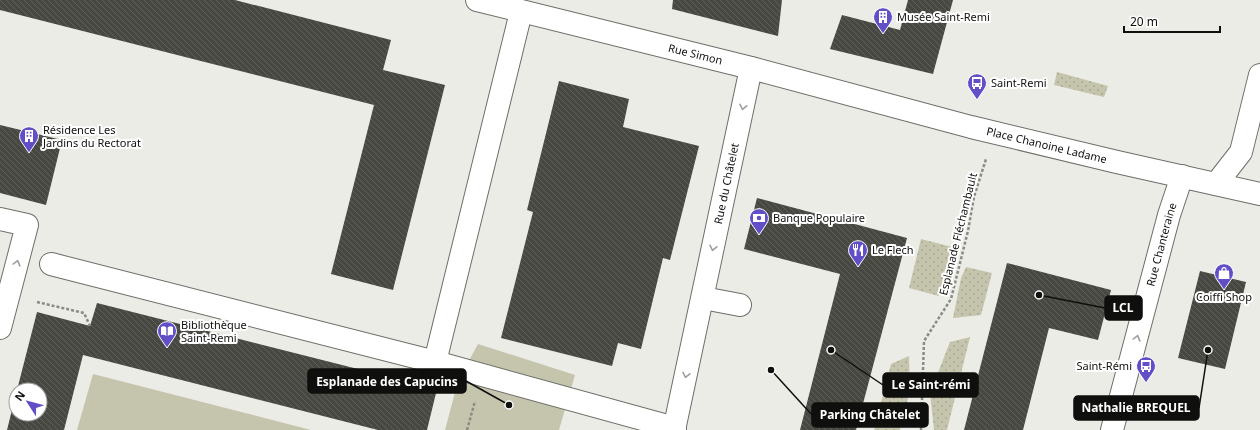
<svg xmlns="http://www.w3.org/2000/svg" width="1260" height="430" font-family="'Noto Sans',sans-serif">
	<defs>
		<pattern id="grass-dots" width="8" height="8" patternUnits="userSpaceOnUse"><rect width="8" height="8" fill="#c5c4ac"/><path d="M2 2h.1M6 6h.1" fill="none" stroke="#a8a793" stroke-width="1.8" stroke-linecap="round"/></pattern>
		<pattern id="building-back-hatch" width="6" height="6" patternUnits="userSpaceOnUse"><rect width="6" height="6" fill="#484843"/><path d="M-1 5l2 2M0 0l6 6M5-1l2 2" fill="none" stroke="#5e5e5a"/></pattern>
	</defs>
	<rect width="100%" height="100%" fill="#ecece6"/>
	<path fill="url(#grass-dots)" d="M1057,72l51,14 -4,11 -50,-12z
		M921,239l35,9 -11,39 -6,9 -30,-8z
		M966,267l26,6 -11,42 -28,3 8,-40z
		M970,337l-23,93h-13l-4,-37 20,-51z
		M909,356l1,34 -10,40h-26l17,-66z"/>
	<path fill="#c5c4ac" d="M478,344l97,31 -16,55h-114l13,-49z
		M93,374l218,56h-234z"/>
	<path fill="url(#building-back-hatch)" d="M0,0h235l156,40 -8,30 62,15 -52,205 -62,-16 43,-169 -374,-95z
		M673,0h109l-4,36 -106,-27z
		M908,0h45l-20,74 -103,-25 12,-34 58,15z
		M559,81l70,18 -6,28 76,19 -29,114 -7,-2 -22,91 -23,-6 -6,23 -111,-28 32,-126 -6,-2z
		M0,125l62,15 -16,65 -46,-12z
		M757,198l150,40 -51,192h-56l40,-156 -96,-25z
		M1007,263l104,27 -13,50 -49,-12 -26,102h-59z
		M1200,271l46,11 -21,87 -47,-11z
		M97,303l340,86 -10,41h-49l-295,-75 -19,75h-57l9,-36v20h24v-24h-23l20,-78 53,14z"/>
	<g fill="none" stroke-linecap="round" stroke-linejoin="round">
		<g stroke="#6e6e6a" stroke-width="24">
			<g id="minor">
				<path id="s1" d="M477,0l274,68 220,59 146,35 143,32"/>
				<path d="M1216,184l25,-32 19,-77"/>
				<path d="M0,219l27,6 -27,103"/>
				<path d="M51,264l384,98 240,66"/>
				<path d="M703,298l37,7"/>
				<path d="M435,362l86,-350"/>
				<path id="s2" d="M674,430l77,-362"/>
				<path id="s3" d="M1112,430l57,-215 13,-39"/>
			</g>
		</g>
		<path stroke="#8a8a86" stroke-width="2.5" stroke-dasharray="3 2" stroke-linecap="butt" d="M37,302l47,11 6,13
			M467,430l8,-29
			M921,430l3,-89 27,-42 17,-68 6,-34 12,-38"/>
		<use href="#minor" stroke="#fff" stroke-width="22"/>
	</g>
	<defs><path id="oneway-chevron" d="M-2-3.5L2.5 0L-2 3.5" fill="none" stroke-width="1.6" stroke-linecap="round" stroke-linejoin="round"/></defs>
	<g stroke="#9f9f9e">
		<use href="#oneway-chevron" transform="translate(743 107) rotate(102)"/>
		<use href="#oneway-chevron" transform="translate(713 248) rotate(102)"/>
		<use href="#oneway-chevron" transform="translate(17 263) rotate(-75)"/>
		<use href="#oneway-chevron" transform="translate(1137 338) rotate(-75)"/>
		<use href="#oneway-chevron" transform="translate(686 375) rotate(102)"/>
	</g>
	<defs>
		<g id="building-pin" transform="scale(1)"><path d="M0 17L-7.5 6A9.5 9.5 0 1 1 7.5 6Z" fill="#624ec7" stroke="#fff"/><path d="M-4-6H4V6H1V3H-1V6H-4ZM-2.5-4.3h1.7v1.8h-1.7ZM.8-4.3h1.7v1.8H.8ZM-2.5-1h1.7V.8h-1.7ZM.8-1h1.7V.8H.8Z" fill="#fff"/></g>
		<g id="bus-pin" transform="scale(1)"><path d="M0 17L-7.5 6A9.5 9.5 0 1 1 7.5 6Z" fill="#624ec7" stroke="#fff"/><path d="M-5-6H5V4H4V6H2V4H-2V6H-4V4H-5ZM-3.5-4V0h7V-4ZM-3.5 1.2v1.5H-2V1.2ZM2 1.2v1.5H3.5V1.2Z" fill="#fff"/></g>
		<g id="bank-pin" transform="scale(1)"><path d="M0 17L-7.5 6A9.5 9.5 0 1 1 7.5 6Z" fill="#624ec7" stroke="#fff"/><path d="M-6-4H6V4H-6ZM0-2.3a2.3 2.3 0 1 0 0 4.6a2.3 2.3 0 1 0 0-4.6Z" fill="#fff"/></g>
		<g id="restaurant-pin" transform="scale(1)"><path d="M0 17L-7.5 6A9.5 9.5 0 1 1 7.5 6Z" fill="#624ec7" stroke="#fff"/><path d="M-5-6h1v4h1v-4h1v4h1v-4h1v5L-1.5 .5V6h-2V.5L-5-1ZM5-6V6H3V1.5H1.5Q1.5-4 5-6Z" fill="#fff"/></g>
		<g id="shop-pin" transform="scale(1)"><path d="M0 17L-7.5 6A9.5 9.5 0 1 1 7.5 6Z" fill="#624ec7" stroke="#fff"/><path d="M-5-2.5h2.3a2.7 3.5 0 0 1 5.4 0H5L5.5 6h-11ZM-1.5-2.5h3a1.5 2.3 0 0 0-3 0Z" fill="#fff"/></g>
		<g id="library-pin" transform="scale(1)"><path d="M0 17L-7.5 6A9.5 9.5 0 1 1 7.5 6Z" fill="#624ec7" stroke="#fff"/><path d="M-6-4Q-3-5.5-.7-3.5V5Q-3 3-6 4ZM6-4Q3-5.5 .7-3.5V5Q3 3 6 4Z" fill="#fff"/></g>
	</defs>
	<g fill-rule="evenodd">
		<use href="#building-pin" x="883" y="17"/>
		<use href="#bus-pin" x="977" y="83"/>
		<use href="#building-pin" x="29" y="136"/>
		<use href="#bank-pin" x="759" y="218"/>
		<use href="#restaurant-pin" x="858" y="250"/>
		<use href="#shop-pin" x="1224" y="273"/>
		<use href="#library-pin" x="167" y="331"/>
		<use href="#bus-pin" x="1146" y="366"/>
	</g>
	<g text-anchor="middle" stroke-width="4" stroke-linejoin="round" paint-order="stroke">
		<g font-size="11" fill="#0f0f0d" stroke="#fff" text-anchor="start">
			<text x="897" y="21">Musée Saint-Remi</text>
			<text x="991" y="87">Saint-Remi</text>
			<text x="43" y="134">Résidence Les<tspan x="43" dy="13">Jardins du Rectorat</tspan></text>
			<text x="773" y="222">Banque Populaire</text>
			<text x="872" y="254">Le Flech</text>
			<text x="1224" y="301" text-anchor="middle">Coiffi Shop</text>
			<text x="181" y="329">Bibliothèque<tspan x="181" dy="13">Saint-Remi</tspan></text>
			<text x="1132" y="370" text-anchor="end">Saint-Rémi</text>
		</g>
		<g font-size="11" fill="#0f0f0d" stroke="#fff">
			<text dy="4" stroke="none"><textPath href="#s1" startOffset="225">Rue Simon</textPath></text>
			<text dy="4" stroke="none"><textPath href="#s1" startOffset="588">Place Chanoine Ladame</textPath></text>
			<text dy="4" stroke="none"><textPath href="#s2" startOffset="252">Rue du Châtelet</textPath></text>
			<text transform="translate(958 234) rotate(-76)" y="4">Esplanade Fléchambault</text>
			<text dy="4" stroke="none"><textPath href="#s3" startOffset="192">Rue Chanteraine</textPath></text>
		</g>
	</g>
	<path fill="none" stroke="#0f0f0d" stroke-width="1.5" d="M1039 295L1105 308M509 405L466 381M831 350L883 385M1208 350L1199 408M771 370L812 415"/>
	<g fill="#0f0f0d" stroke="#fff" stroke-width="1.5">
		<circle cx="1039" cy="295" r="4"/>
		<circle cx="509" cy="405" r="4"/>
		<circle cx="831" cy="350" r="4"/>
		<circle cx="1208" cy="350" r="4"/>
		<circle cx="771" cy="370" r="4"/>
	</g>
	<g fill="#0f0f0d" stroke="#0f0f0d" stroke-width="1.5">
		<rect x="1105" y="296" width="37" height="24" rx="4"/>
		<rect x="308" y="369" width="158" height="24" rx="4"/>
		<rect x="883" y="373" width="95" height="24" rx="4"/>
		<rect x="1074" y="396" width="125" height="24" rx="4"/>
		<rect x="812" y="403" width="116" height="24" rx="4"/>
	</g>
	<g font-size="12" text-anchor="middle" font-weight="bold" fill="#fff">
		<text x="1123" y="312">LCL</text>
		<text x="387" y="386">Esplanade des Capucins</text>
		<text x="931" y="389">Le Saint-rémi</text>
		<text x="1136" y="412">Nathalie BREQUEL</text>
		<text x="870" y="419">Parking Châtelet</text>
	</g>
	<g transform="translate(28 402) rotate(306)"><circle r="19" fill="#ffffff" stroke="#9f9f9e"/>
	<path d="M0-3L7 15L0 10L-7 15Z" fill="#624ec7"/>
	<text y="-6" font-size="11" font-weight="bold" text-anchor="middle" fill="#0f0f0d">N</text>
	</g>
	<path d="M1124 26v6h96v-6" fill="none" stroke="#0f0f0d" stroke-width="2"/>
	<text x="1130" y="26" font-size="12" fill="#0f0f0d" stroke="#ffffff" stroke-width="3" paint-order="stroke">20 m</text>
</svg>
